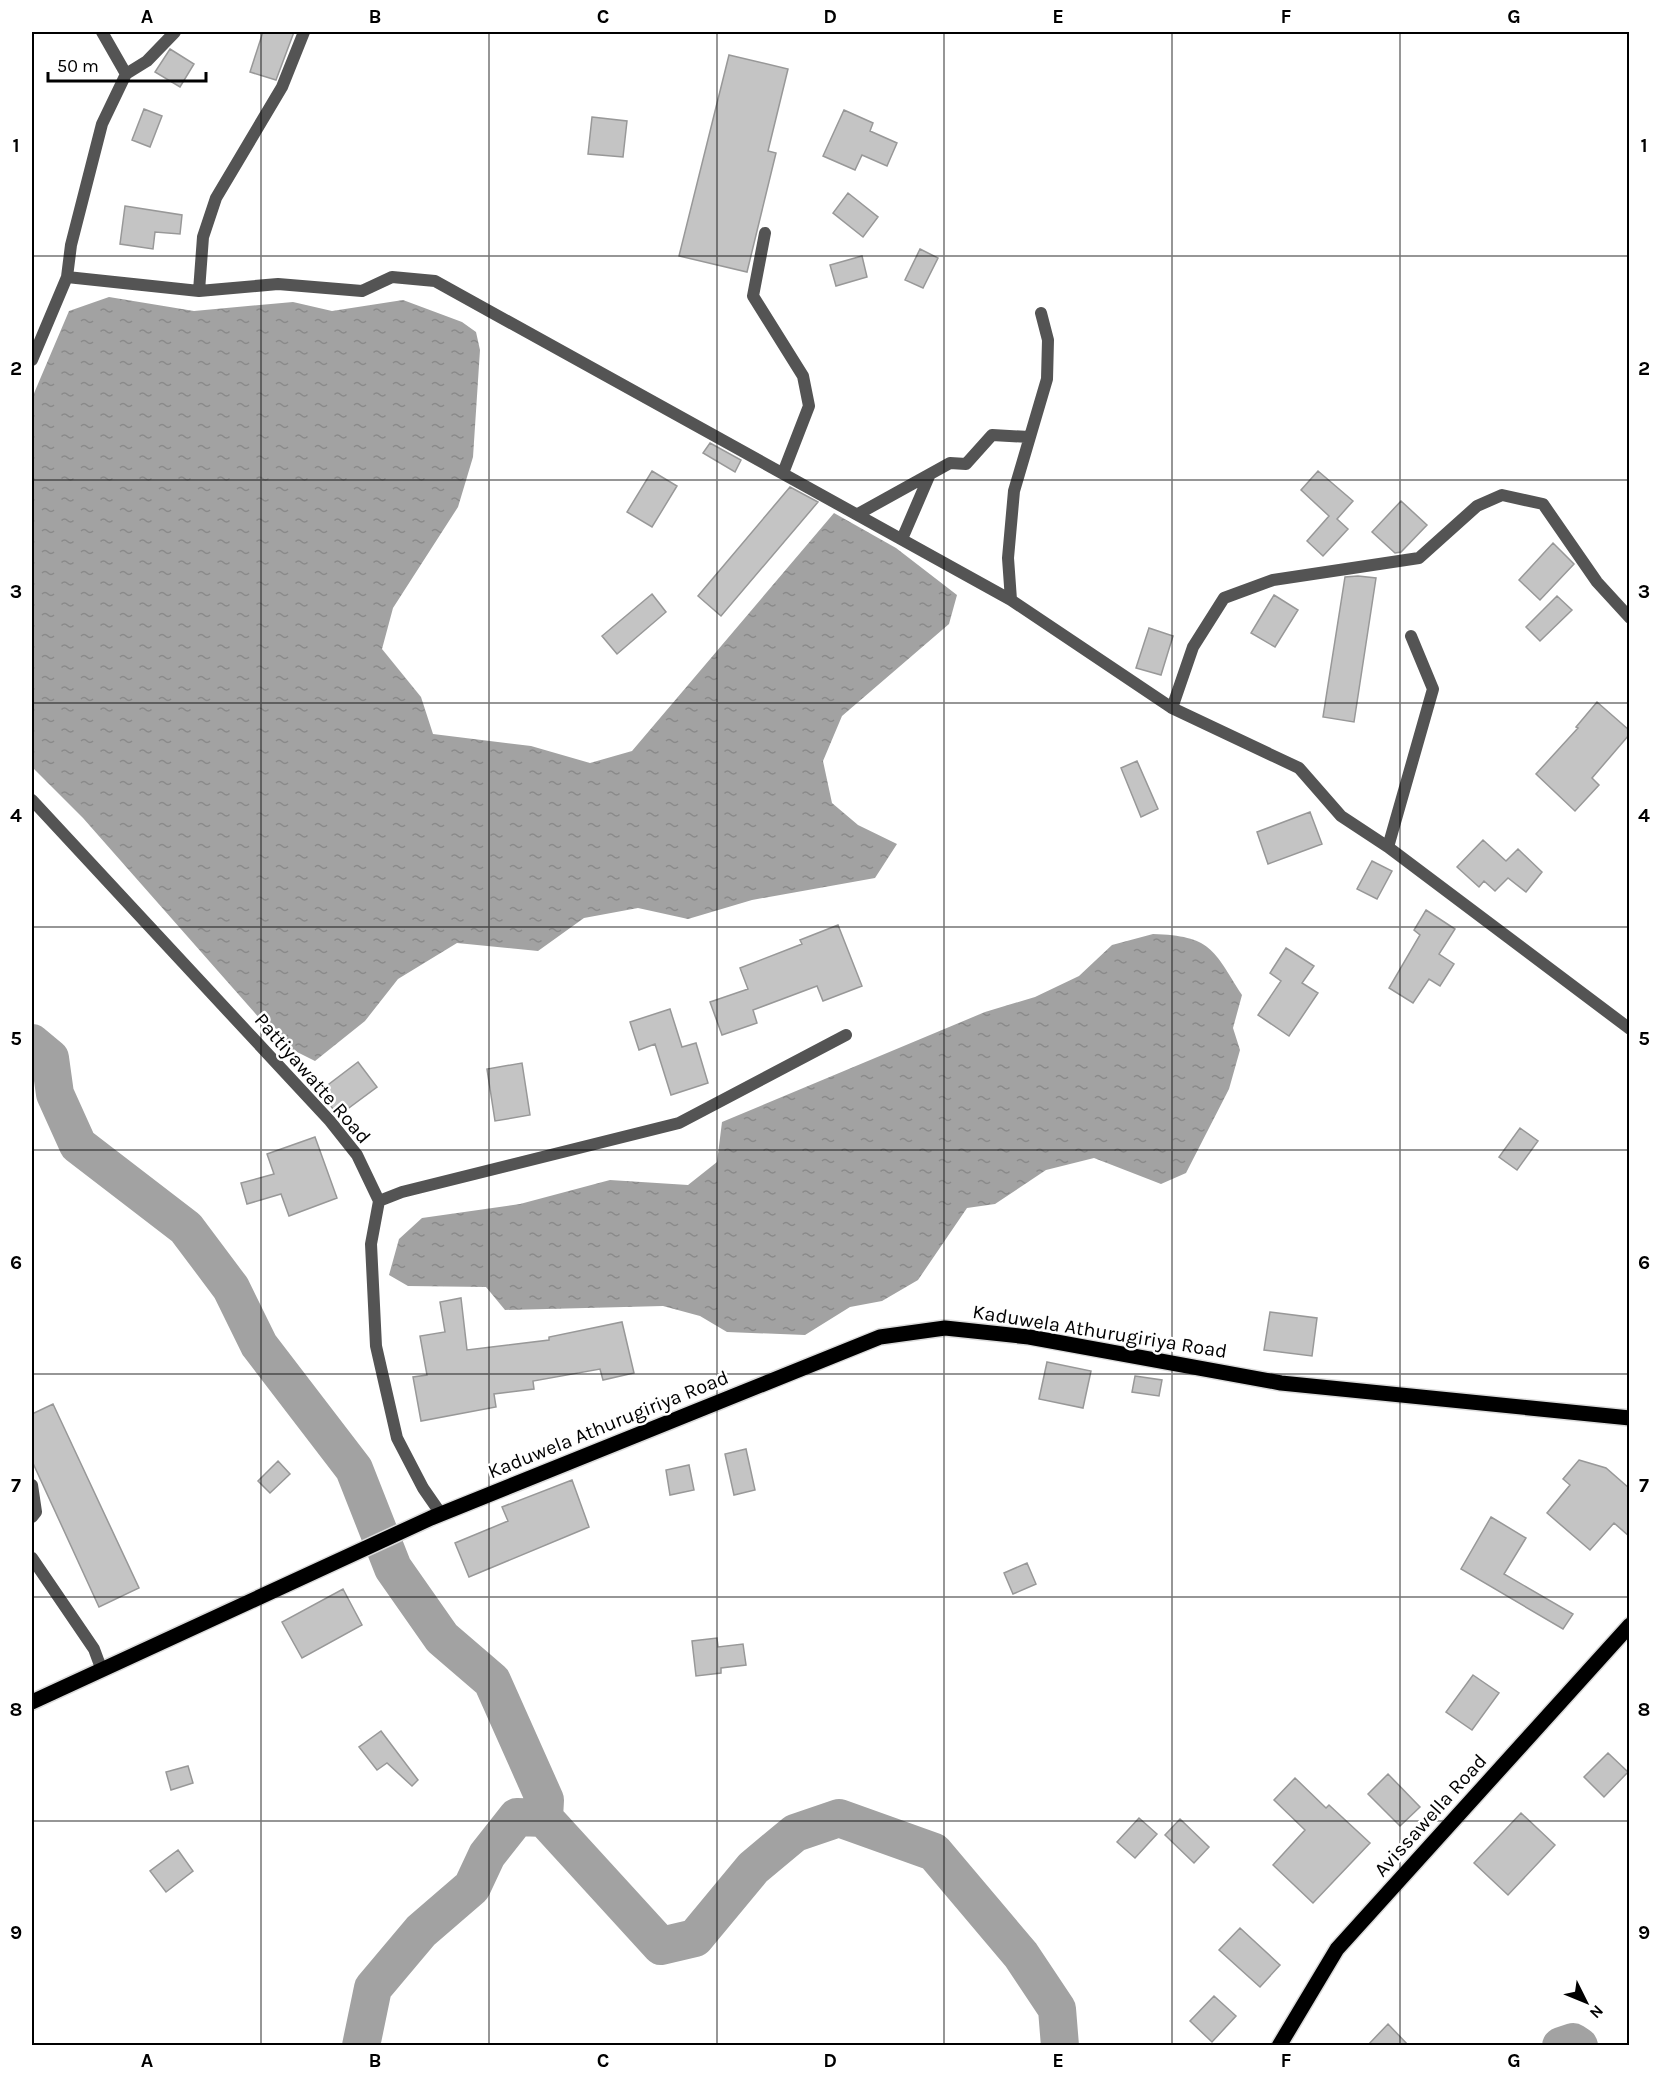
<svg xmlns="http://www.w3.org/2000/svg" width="1661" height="2077" font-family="Karla,sans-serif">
	<defs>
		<pattern id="water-ripples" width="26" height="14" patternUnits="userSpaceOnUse" patternTransform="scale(1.5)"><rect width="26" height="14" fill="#a2a2a2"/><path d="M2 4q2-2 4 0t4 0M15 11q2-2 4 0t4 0" fill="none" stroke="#8a8a8a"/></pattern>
	</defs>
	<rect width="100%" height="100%" fill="#fff"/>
	<path fill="url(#water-ripples)" d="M109,297l85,14 99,-9 39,9 71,-11 59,22 14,10 4,18 -7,107 -15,50 -65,101 -11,41 39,48 12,37 98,12 59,17 42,-12 202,-238 62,35 61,47 -8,29 -107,92 -19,45 9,42 26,22 39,19 -22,34 -123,22 -64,19 -50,-11 -54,10 -46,33 -81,-8 -59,36 -33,42 -50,40 -32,-16 -200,-227 -51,-51v-369l37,-87z
		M1153,934c58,2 60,15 89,61l-9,33 7,22 -11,39 -43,84 -25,11 -67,-26 -48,12 -51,34 -28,4 -49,72 -36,21 -32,6 -45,28 -78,-3 -27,-16 -37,-10 -158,4 -19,-23 -78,-1 -19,-11 10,-36 23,-21 98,-14 90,-24 78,5 29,-23 5,-40 263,-110 50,-15 44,-21 33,-31z"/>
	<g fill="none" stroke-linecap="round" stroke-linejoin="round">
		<path stroke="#a2a2a2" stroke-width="38" d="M32,1043l18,15 5,36 23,51 108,83 45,60 28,57 95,124 39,99 49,70 50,43 53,119 -1,18
			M361,2046l12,-58 48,-57 51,-44 15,-32 30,-38 27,1 117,128 34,-8 58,-70 42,-35 44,-15 95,34 87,103 36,54 3,37
			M1561,2046l12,-4 6,4"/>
	</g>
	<path fill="#c4c4c4" stroke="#989898" stroke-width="1.5" d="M263,32h31l-18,48 -26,-8z
		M170,49l24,15 -14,23 -25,-15z
		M729,55l59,14 -20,82 8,2 -29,119 -68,-16z
		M144,109l18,7 -12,31 -18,-7z
		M844,110l29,13 -3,8 27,12 -10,23 -25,-11 -7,15 -32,-14z
		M592,117l35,4 -4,36 -35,-3z
		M848,193l30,24 -15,20 -30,-24z
		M125,206l57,9 -2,19 -25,-2 -2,17 -33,-5z
		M920,249l18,9 -15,30 -18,-8z
		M862,256l5,21 -31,9 -6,-21z
		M710,443l31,17 -6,12 -32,-19z
		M652,471l25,15 -25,41 -25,-15z
		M1318,471l35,30 -16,18 11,10 -25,27 -16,-15 22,-25 -28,-26z
		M790,487l28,15 -97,114 -23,-20z
		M1401,501l26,24 -26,27 -6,1 -23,-21z
		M1553,543l21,21 -34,36 -21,-20z
		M1358,576l18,2 -22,144 -31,-5 22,-140z
		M652,594l14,18 -49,42 -15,-18z
		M1274,595l24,15 -23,37 -24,-14z
		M1557,596l15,14 -32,31 -14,-14z
		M1149,628l24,8 -12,39 -25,-7z
		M1597,702l32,28v5l-37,43 7,7 -24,26 -39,-37 42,-46 -2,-1z
		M1137,761l21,48 -17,8 -20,-49z
		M1310,812l12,32 -54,20 -11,-32z
		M1483,840l23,21 12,-12 24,23 -16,20 -18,-14 -13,13 -11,-10 -5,6 -22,-20z
		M1372,861l20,10 -15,28 -20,-10z
		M1426,910l29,19 -16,25 15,10 -14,22 -11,-7 -16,24 -24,-15 31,-53 -6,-5z
		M838,925l24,61 -39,15 -6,-15 -64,24 4,13 -35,12 -12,-33 38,-13 -8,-21 62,-24 -2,-4z
		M1286,948l28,18 -12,17 16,10 -29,43 -31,-21 23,-34 -11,-8z
		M670,1009l12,38 14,-4 12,40 -37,12 -16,-51 -16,6 -9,-28z
		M358,1062l19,25 -39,29 -18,-25z
		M522,1063l8,52 -35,6 -8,-52z
		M1520,1128l18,13 -21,29 -18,-13z
		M315,1137l22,61 -48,18 -8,-22 -34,10 -6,-21 33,-9 -7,-20z
		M461,1298l6,52 82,-10v-3l73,-15 12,51 -31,7 -3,-11 -67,12 1,8 -40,5 2,13 -75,14 -8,-44 14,-2 -7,-39 25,-4 -5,-30z
		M1270,1312l47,6 -5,38 -48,-6z
		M1047,1362l44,9 -8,37 -44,-9z
		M1135,1376l27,4 -3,16 -27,-4z
		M53,1404l86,184 -40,19 -67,-146v-47z
		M746,1449l9,41 -21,5 -9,-41z
		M1579,1460l27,8 23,20v48l-15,-13 -24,27 -43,-37 23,-28 -7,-6z
		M278,1461l12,13 -20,19 -12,-12z
		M689,1465l5,25 -24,5 -4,-25z
		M572,1480l17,47 -120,50 -14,-34 53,-22 -6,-14z
		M1491,1517l35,21 -22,36 69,40 -10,15 -102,-60z
		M1027,1563l9,21 -23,10 -9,-21z
		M343,1589l19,36 -60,33 -20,-36z
		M717,1638l1,9 25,-3 3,21 -25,3v5l-25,3 -4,-35z
		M1473,1675l26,18 -27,37 -26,-18z
		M381,1731l37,49 -6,6 -25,-23 -10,7 -18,-23z
		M1608,1753l20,19 -24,25 -20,-20z
		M188,1766l5,17 -22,7 -5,-18z
		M1388,1774l32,33 -20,19 -32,-32z
		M1295,1778l31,30 3,-3 41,38 -57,60 -40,-38 32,-35 -31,-30z
		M1521,1813l34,32 -47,50 -34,-32z
		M1139,1818l18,16 -22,24 -18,-16z
		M1180,1819l29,28 -15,16 -29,-28z
		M178,1850l15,21 -27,21 -16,-21z
		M1240,1928l40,37 -20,22 -41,-37z
		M1214,1996l22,20 -24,26 -22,-21z
		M1388,2024l21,22h-42z"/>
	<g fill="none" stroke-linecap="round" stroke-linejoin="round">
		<g stroke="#dbdbdb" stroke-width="18">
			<path id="primary" d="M32,1702l399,-184 449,-181 65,-9 84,9 252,46 349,35
				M1279,2046l58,-97 293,-324"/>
		</g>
		<path stroke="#545454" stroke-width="12" d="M126,74l21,-13 28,-29
			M765,233l-12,63 50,80 6,30 -26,67
			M67,277l132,14 79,-7 84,7 30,-14 43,4 576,319 161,108 127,60 42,48 47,31 242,182
			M199,291l4,-54 13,-39 66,-111 22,-55
			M32,360l35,-83 4,-32 31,-121 24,-50 -24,-42
			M858,514l92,-51 16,1 26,-29 37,2
			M902,539l28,-65
			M1011,600l-3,-42 6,-67 33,-112 1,-39 -7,-27
			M1172,708l21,-61 31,-49 49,-18 146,-22 58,-52 25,-11 41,9 54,78 33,36
			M32,800l298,321 27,34 22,46 -8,43 5,102 21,92 26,50 18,26
			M1388,847l45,-158 -22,-53
			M379,1201l23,-9 277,-69 167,-88
			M32,1485l4,27 -4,5
			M32,1558l62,91 7,19"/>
		<use href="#primary" stroke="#000" stroke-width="15"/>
	</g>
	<path fill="none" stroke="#000" stroke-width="1.5" stroke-opacity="0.55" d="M261,32v2014M489,32v2014M717,32v2014M944,32v2014M1172,32v2014M1400,32v2014M32,256h1598M32,480h1598M32,703h1598M32,927h1598M32,1150h1598M32,1374h1598M32,1597h1598M32,1821h1598"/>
	<g text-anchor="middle" stroke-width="5" stroke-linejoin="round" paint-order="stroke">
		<g font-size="20" fill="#000" stroke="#fff">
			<text transform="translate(313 1078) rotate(49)" y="7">Pattiyawatte Road</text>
			<text transform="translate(1100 1331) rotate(9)" y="7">Kaduwela Athurugiriya Road</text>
			<text transform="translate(608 1424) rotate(-22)" y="7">Kaduwela Athurugiriya Road</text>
			<text transform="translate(1430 1815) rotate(-48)" y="7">Avissawella Road</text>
		</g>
	</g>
	<rect width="1661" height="2077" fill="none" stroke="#ffffff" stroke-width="66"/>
	<g transform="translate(1586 2002) rotate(133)" stroke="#ffffff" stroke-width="4.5" paint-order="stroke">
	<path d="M0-4.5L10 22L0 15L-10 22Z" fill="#000000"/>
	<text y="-9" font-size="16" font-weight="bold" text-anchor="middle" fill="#000000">N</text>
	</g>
	<path d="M48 72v9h158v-9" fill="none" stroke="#000000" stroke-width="3"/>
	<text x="57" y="72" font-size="18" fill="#000000" stroke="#ffffff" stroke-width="4.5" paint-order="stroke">50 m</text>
	<rect x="33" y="33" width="1595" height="2011" fill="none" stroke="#000" stroke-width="2"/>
	<g font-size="20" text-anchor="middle" font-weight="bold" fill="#000">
		<text x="147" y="23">A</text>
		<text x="375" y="23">B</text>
		<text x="603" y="23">C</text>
		<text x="830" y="23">D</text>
		<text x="1058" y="23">E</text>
		<text x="1286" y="23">F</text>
		<text x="1514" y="23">G</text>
		<text x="16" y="152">1</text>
		<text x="1644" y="152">1</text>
		<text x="16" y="375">2</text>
		<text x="1644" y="375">2</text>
		<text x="16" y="598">3</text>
		<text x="1644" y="598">3</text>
		<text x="16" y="822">4</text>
		<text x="1644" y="822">4</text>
		<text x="16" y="1045">5</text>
		<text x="1644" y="1045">5</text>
		<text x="16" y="1269">6</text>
		<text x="1644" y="1269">6</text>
		<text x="16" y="1492">7</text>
		<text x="1644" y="1492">7</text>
		<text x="16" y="1716">8</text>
		<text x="1644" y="1716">8</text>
		<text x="16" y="1939">9</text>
		<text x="1644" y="1939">9</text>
		<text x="147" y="2067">A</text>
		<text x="375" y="2067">B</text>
		<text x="603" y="2067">C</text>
		<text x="830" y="2067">D</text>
		<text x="1058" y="2067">E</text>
		<text x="1286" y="2067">F</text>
		<text x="1514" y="2067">G</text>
	</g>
</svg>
